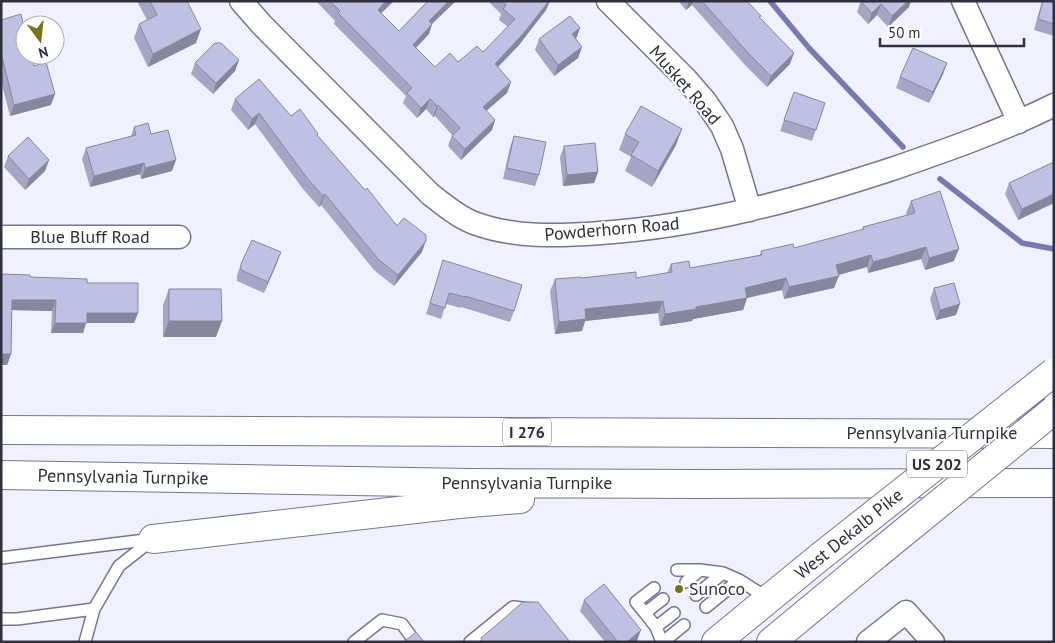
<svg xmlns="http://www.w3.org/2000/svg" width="1055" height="643" font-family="'PT Sans',sans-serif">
	<rect width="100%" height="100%" fill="#f0f1ff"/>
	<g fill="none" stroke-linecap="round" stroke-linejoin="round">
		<path stroke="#7879b0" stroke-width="5.5" d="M770,1l39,47 94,99
			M940,179l82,64 32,6"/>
		<g stroke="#757695" stroke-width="14">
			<path id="lane" d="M1,558l152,-19
				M677,570h23
				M686,582l14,-12 23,3
				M696,595l27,-22 16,7 30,19
				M706,607l33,-27
				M645,613l-9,-11 18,-14
				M1,619h16l77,-10
				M656,627l-11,-14 18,-14
				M85,642l9,-33 25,-43 33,-26
				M354,642l28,-22 20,4 13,18
				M470,642l43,-35 18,2
				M662,642l-6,-15 18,-14
				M663,642l21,-17"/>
		</g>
		<g stroke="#757695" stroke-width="25">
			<path id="street" d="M241,1l21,24 168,169c13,10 28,23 44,29 40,15 85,13 127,10 100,-7 196,-33 291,-64 55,-19 110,-38 162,-64
				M608,1l77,77 20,23 17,25 10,23 18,61
				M963,1l56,121
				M1,237h178
				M868,642l38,-30 27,30"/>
		</g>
		<g stroke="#757695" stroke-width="30">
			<path id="highway" d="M1,430l1053,4
				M1,475l467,8 233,1 353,-1
				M153,539l306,-35 61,-5
				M716,642l105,-86
				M771,642l105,-87"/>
		</g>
		<use href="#lane" stroke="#fff" stroke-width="11"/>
		<use href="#street" stroke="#fff" stroke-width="22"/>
		<use href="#highway" stroke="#fff" stroke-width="28"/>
		<g stroke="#757695" stroke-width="30" stroke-linecap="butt">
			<path id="highway-bridge" d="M876,555l178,-145
				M821,556l233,-184"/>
		</g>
		<use href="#highway-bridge" stroke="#fff" stroke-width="28"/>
	</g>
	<path fill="#a4a6c3" d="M137,1h50l9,42 -48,24 -14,-29 5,-14 8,-4z
		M316,1h78l-13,12 18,18 33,-7 -3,10 -13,14 19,19 23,-5 25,-10 25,-25 -9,-7 2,-6 -13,-13h62l-4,9 -27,35 -21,22 13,15 -4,11 -21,18 9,9 -3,10 -31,30 -13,-14 4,-11 -17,-19 -2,1 -7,-8 -9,9 -14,-15 3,-7 -72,-72 1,-3z
		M678,1h69l13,17 30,46 -23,23 -22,-22 -53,-60 -6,5z
		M861,1l48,6 -21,20 -11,-12 -9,9 -11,-12z
		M1042,1h12v35l-20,-6z
		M1,20l33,46 17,39 -41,11 -9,-35z
		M580,28l-4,11 6,8 -4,11 -24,18 -19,-26 4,-11z
		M239,60l-4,11 -22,23 -22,-20 4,-11z
		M947,63l-4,11 -14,29 -33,-15 4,-11z
		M794,92l31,11 -13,38 -32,-10z
		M235,99l56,17 27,18v2l47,54 57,62 -28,34 -20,-16 -53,-65 -2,2 -16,-18 -48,-65 -7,6 -17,-20z
		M134,127l17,7 21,37 -31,8 -1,-5 -50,13 -8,-28 4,-11 45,-12z
		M625,134l51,11 -24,42 -27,-16 6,-14 -12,-7z
		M514,136l25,39 -4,11 -32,-7 7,-32z
		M564,146l34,26 -4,11 -31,3 -3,-29z
		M8,156l41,4 -4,11 -20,19 -21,-23z
		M1054,162v41l-36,17 -13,-26 4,-11z
		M911,201l43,60 -29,9 -4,-11 -53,14 -1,-6 -29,8 -4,13 -50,11 -2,-9 -35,8 -4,12 -50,9 -1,2 -32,5 -2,-13 -73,8 -3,10 -27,3 -5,-43 5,-12 26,-1h55l31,-5 4,-9 19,4 70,-13 1,-4 33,-3 68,-18 1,-3 44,-12 -1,-2z
		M443,260l71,51 -4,11 -49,-15v1l-15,-4 -5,15 -15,-5z
		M277,263l-13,30 -27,-12v-6l4,-11z
		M1,274l86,9 51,30 -4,10h-48l-3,10h-32l1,-22 -40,-1 -1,44 -4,11h-6z
		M934,288l22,27 -20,5 -6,-21z
		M169,289l47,48h-53v-32z
		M584,600l53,41 -32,1 -25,-31z"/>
	<path fill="#86879f" d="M386,1h8l-20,19 4,-10z
		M449,1h7l-24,23 -3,10 -20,21 4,-10 16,-24z
		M549,1h1l-4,9 -27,35 -28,29 4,-10z
		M689,1h4l-1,4 -6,5z
		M908,1h3l-2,6 -21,20 4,-11z
		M881,4l-4,11 -9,9 4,-11z
		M580,28l-4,11 -4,-5z
		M201,29l-5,14 -48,24 5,-13z
		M582,47l-4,11 -24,18 4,-11z
		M794,53l-4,11 -23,23 4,-11z
		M239,60l-4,11 -22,23 3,-11z
		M947,63l-4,11 -14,29 4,-11z
		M511,82l-4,11 -28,24 4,-10z
		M55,94l-4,11 -41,11 4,-11z
		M430,99l-4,10 -9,9 4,-10z
		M438,105l-3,11 -2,1 4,-11z
		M259,113l-4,11 -7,6 4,-11z
		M495,120l-3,10 -31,30 4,-11z
		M682,129l-6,16 -24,42 6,-16z
		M49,160l-4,11 -20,19 4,-11z
		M176,160l-4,11 -31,8 4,-11z
		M144,163l-4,11 -50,13 4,-11z
		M598,172l-4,11 -31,3 4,-11z
		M325,194l-4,11 -2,2 4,-11z
		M1054,194v9l-36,17 4,-11z
		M426,241l-4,11 -28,34 4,-11z
		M926,247l-5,12 -53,14 5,-11z
		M959,249l-5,12 -29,9 4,-12z
		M281,252l-4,11 -13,30 4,-11z
		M871,255l-4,12 -36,10 5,-12z
		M839,276l-5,12 -50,11 5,-12z
		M786,278l-4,12 -35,8 -4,12 -50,9 -1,2 -32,5 5,-12 31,-7 49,-19z
		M12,300h44l-4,11 -44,-1z
		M663,301l-5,12 -73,8 -3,10 -27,3 4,-12 26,-13z
		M960,304l-4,11 -20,5 4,-10z
		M87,313h51l-4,10h-48l-3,10h-32l4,-10z
		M169,321h53l-6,16h-53z
		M1,354h10l-4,11h-6z
		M641,630l-4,11 -10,1z"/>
	<path fill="#bfc1e3" stroke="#86879f" d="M150,1h37l14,28 -48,25 -14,-30 18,-9z
		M330,1h56l-8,9 21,21 29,-30h21l-20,20 3,3 -19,21 22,22 15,-14 8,9 19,-16 6,6 32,-33 -12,-10 3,-4 -4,-4h47l-26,33 -28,30 16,18 -28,25 12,13 -30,29 -13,-13 8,-8 -22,-23 -1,1 -7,-7 -9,9 -14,-15 5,-5 -74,-75 2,-2z
		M702,1h45l14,15 -2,1 35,36 -23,23 -22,-22z
		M908,1l-16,15 -11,-12 -9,9 -11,-11z
		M1043,1h11v23l-16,-5z
		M21,14l4,17v24h7l2,11 12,-4 9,32 -41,11 -13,-52v-33z
		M570,16l10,12 -8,6 10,13 -24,18 -19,-26z
		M215,43h6l18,17 -23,23 -21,-20z
		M913,48l34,15 -14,29 -33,-15z
		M259,79l32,37 9,-7 18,25 -1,1 48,55 2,-2 30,38 7,-8 22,17v6l-28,34 -20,-16 -53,-65 -2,2 -16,-18 -48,-65 -7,6 -17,-20z
		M794,92l31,11 -9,27 -32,-10z
		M641,106l41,23 -24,42 -27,-16 8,-13 -14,-8z
		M148,123l3,11 17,-4 8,30 -31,8 -1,-5 -50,13 -8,-28 50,-13 -2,-8z
		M514,136l32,6 -7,33 -32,-7z
		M28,137l21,23 -20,19 -21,-23z
		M595,143l3,29 -31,3 -3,-29z
		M1054,162v32l-32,15 -13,-26z
		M940,191l19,58 -30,9 -3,-11 -53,15 -2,-7 -35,10 3,11 -50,11 -3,-9 -41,10 2,10 -51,9v2l-31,5 -2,-13 -78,8 1,10 -27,3 -4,-43 26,-2v1l55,-6v6l36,-6 -1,-8 18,-3 1,7 72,-13 -1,-4 32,-7 1,4 70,-19 -1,-2 52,-14 -4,-12z
		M252,240l29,12 -13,30 -27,-12v-6z
		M443,260l79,25 -8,26 -49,-15v1l-16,-4 -4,15 -15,-5z
		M1,274l29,1v2l57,2v4h51v30h-51v10h-32l1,-23h-44l-1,54h-10z
		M954,283l6,21 -20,6 -6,-22z
		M169,289h52l1,32h-53z
		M604,584l37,46 -14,12h-9l-34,-42z
		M523,602h15l32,40h-88l-1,-4z
		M416,632l8,10h-20z"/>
	<circle fill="#7b7213" stroke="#fff" stroke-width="2" cx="679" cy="589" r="5"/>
	<g text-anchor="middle" stroke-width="4" stroke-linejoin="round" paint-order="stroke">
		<g fill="#fff" stroke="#6d6d77" stroke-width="1">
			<rect x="503" y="418.5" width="48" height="27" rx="4"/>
			<rect x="907" y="450.5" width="60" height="27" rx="4"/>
		</g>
		<g font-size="16" font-weight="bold" fill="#2f2f3d">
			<text x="527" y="438">I 276</text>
			<text x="937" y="470">US 202</text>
		</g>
		<g font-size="18" fill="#2f2f3d" stroke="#fff">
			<text transform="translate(685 85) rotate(49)" y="6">Musket Road</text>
			<text transform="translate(612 229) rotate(-5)" y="6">Powderhorn Road</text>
			<text x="90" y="243">Blue Bluff Road</text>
			<text x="932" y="439">Pennsylvania Turnpike</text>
			<text transform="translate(123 477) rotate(1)" y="6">Pennsylvania Turnpike</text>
			<text x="527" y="489">Pennsylvania Turnpike</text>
			<text transform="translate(849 534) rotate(-39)" y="6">West Dekalb Pike</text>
		</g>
		<g font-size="18" fill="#2f2f3d" stroke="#fff" text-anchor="start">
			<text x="689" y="595">Sunoco</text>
		</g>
	</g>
	<rect width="1055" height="643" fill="none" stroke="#2f2f3d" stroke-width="5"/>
	<g transform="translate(40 40) rotate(165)"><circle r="24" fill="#ffffff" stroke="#acacb1"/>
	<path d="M0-4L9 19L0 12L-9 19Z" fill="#7b7213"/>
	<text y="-8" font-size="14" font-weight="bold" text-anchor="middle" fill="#2f2f3d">N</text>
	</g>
	<path d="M880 38v8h144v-8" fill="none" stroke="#2f2f3d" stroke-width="2.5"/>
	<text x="888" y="38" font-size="15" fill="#2f2f3d" stroke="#ffffff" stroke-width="4" paint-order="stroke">50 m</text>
</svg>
